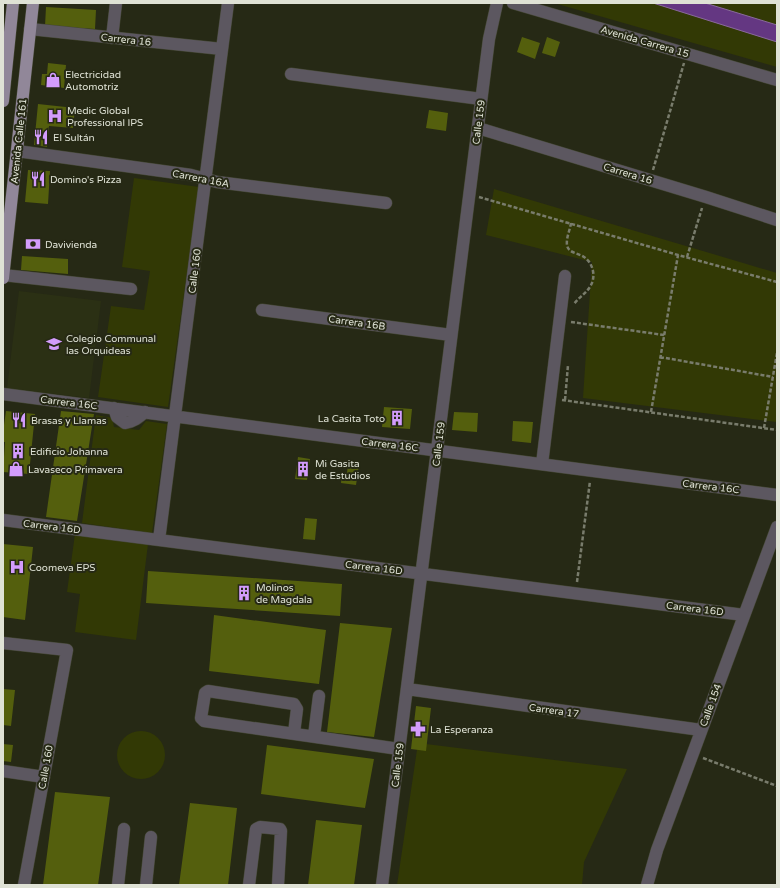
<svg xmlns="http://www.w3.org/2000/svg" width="780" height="888" font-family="'Varela Round',sans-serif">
	<rect width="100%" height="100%" fill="#262915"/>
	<path fill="#2b3014" d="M19,291l82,10 -12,97 -82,-10z"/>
	<path fill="#323905" d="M554,3h223v64z
		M134,178l65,9 -31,220 -70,-10 13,-91 33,4 6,-39 -28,-4z
		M494,189l283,84v149l-194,-24 9,-136 -106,-27z
		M96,415l16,3 2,9 25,3 7,-9 21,3 -15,109 -70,-10z
		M75,534l73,10 -12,96 -61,-8 5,-38 -13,-2z
		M117 755a24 24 0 1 1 48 0a24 24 0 1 1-48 0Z
		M418,743l209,26 -43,93 -2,23h-185z"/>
	<path fill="#643782" stroke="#896a9b" d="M653,3h52l72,22v17z"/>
	<path fill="#545f0d" d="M46,7l50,3 -1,19 -50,-3z
		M522,37l18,6 -5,16 -18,-7z
		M547,37l13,5 -5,15 -13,-4z
		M48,63l18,2 -2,23 -23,-3 1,-11h5z
		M38,104l37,4 -2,20 -24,-2 -2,21 -13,-2z
		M429,110l19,3 -2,18 -20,-3z
		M28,170l22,1 -2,33 -23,-2z
		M22,256l46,3v15l-47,-4z
		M384,407l28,2 -2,20 -28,-2z
		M6,411l29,3 -6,60 -26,-2 2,-30h-2v-10z
		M61,411l33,3 -17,107 -31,-4z
		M454,412l24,1 -1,19 -25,-2z
		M513,421l20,1 -2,21 -19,-2z
		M298,457l12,2 -3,21 -12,-1z
		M348,464l11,1 -3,20 -15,-2 1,-11 5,1z
		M305,518l12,1 -2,21 -12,-1z
		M3,544l30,3 -8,73 -22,-3z
		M148,571l194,13 -2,32 -194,-13z
		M214,615l112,15 -7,54 -110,-13z
		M340,623l52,5 -18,109 -47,-5z
		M3,689l12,1 -4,36 -8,-1z
		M416,706l15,2 -5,43 -15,-2z
		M3,744l10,1 -2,17 -8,-1z
		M267,745l107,14 -9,49 -104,-14z
		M55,792l55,5 -12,88h-55z
		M190,803l47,5 -9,77h-49z
		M316,820l46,5 -8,60h-46z"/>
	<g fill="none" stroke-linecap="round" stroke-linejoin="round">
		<g stroke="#444734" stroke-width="13">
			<path id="minor" d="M513,3l264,77
				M30,29l192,20
				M112,38l4,-35
				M291,74l190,25
				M478,128l228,69 71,23
				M17,151l174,24 26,7 169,21
				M3,275l128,14
				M262,310l189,25
				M3,394l774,101
				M114,408l3,9 8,6c8,-1 13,-5 20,-11
				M542,464l23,-188
				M3,520l741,95
				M159,540l69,-537
				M3,643l64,7 -43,235
				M407,689l294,41
				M294,733l3,-24 -3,-5 -86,-13 -3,2 -4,25 3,3 195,28
				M314,736l5,-40
				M3,771l41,6
				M118,885l6,-56
				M146,885l5,-48
				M249,885l7,-56 4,-2 20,2 1,2 -3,54
				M382,885l107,-846 8,-36
				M647,885l10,-35 120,-323"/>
		</g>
		<g stroke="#444734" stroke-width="13">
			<path id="major" d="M3,101l10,-98
				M3,278l30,-275"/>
		</g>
		<path stroke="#797c6c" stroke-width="2.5" stroke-dasharray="4 2" stroke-linecap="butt" d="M653,170l31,-107
			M479,197l199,58 99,27
			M571,223c-1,7 -5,15 -4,22 1,8 11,8 17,12 9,6 12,19 7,28 -4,8 -12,12 -17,19
			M687,257l15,-49
			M571,322l93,13
			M660,357l113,20
			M562,400l215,30
			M565,400l3,-35
			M651,412l27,-157
			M764,428l13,-75
			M577,582l13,-101
			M703,758l74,28"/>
		<use href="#minor" stroke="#5c5760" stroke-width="12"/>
		<use href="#major" stroke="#918799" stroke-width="12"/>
	</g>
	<defs>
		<g id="shop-bare" transform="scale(1.2)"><path d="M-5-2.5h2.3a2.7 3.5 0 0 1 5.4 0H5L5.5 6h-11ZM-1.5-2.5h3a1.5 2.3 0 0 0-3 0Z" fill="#d39cfc" stroke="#262915" stroke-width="2.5" paint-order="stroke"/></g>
		<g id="hospital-bare" transform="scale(1.2)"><path d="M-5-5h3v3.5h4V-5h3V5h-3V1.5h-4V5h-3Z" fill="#d39cfc" stroke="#262915" stroke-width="2.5" paint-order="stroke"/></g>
		<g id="restaurant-bare" transform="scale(1.2)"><path d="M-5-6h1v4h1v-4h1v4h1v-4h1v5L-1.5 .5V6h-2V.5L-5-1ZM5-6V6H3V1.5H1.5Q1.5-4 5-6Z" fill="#d39cfc" stroke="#262915" stroke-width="2.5" paint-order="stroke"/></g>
		<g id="bank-bare" transform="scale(1.2)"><path d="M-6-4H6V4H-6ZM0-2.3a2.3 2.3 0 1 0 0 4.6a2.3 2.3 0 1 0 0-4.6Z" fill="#d39cfc" stroke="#262915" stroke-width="2.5" paint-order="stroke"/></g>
		<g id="school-bare" transform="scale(1.2)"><path d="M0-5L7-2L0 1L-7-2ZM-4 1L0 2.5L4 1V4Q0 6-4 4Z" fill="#d39cfc" stroke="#262915" stroke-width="2.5" paint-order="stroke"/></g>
		<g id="building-bare" transform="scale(1.2)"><path d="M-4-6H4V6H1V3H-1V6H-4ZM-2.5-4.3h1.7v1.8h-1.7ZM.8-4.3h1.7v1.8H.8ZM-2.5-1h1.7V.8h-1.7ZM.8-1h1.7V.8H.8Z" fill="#d39cfc" stroke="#262915" stroke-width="2.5" paint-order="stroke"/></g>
		<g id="pharmacy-bare" transform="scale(1.2)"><path d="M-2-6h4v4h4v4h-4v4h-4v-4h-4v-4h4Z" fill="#d39cfc" stroke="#262915" stroke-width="2.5" paint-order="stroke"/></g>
	</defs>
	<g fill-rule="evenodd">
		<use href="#shop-bare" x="53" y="80"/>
		<use href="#hospital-bare" x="55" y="116"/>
		<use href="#restaurant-bare" x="41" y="137"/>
		<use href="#restaurant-bare" x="38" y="179"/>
		<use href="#bank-bare" x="33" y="244"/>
		<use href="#school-bare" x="54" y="344"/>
		<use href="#building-bare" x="397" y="418"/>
		<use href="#restaurant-bare" x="19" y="420"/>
		<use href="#building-bare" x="18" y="451"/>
		<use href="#shop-bare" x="16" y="469"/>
		<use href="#building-bare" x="303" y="469"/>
		<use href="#hospital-bare" x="17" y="567"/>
		<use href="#building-bare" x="244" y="593"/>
		<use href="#pharmacy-bare" x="418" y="729"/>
	</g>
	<g text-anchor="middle" stroke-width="4" stroke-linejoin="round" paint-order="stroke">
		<g font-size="10" fill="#dfe2d5" stroke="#262915">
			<text transform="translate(126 39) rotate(6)" y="4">Carrera 16</text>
			<text transform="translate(645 41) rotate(16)" y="4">Avenida Carrera 15</text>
			<text transform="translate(478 122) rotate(-83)" y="4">Calle 159</text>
			<text transform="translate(18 141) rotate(-84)" y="4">Avenida Calle 161</text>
			<text transform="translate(628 173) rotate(17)" y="4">Carrera 16</text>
			<text transform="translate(201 178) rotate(11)" y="4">Carrera 16A</text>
			<text transform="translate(194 271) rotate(-83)" y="4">Calle 160</text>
			<text transform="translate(357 322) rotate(8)" y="4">Carrera 16B</text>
			<text transform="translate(69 402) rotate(7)" y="4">Carrera 16C</text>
			<text transform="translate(390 444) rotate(7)" y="4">Carrera 16C</text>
			<text transform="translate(438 444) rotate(-83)" y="4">Calle 159</text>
			<text transform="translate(711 486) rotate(7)" y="4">Carrera 16C</text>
			<text transform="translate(52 526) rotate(7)" y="4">Carrera 16D</text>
			<text transform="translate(374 567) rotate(7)" y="4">Carrera 16D</text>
			<text transform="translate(695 608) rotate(7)" y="4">Carrera 16D</text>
			<text transform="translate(710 705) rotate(-70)" y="4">Calle 154</text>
			<text transform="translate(554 710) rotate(8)" y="4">Carrera 17</text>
			<text transform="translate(397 765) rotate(-83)" y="4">Calle 159</text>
			<text transform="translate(45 767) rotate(-80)" y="4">Calle 160</text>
		</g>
		<g font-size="10" fill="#dfe2d5" stroke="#262915" text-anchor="start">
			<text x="65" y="78">Electricidad<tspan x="65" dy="12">Automotriz</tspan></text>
			<text x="67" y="114">Medic Global<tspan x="67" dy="12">Professional IPS</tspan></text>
			<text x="53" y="141">El Sultán</text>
			<text x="50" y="183">Domino's Pizza</text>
			<text x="45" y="248">Davivienda</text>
			<text x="66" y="342">Colegio Communal<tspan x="66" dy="12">las Orquideas</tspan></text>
			<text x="385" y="422" text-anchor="end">La Casita Toto</text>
			<text x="31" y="424">Brasas y Llamas</text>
			<text x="30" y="455">Edificio Johanna</text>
			<text x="315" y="467">Mi Gasita<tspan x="315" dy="12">de Estudios</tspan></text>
			<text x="28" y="473">Lavaseco Primavera</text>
			<text x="29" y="571">Coomeva EPS</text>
			<text x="256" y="591">Molinos<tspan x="256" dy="12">de Magdala</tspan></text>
			<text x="430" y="733">La Esperanza</text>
		</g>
	</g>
	<rect width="780" height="888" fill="none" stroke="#dfe2d5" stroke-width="8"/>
</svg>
